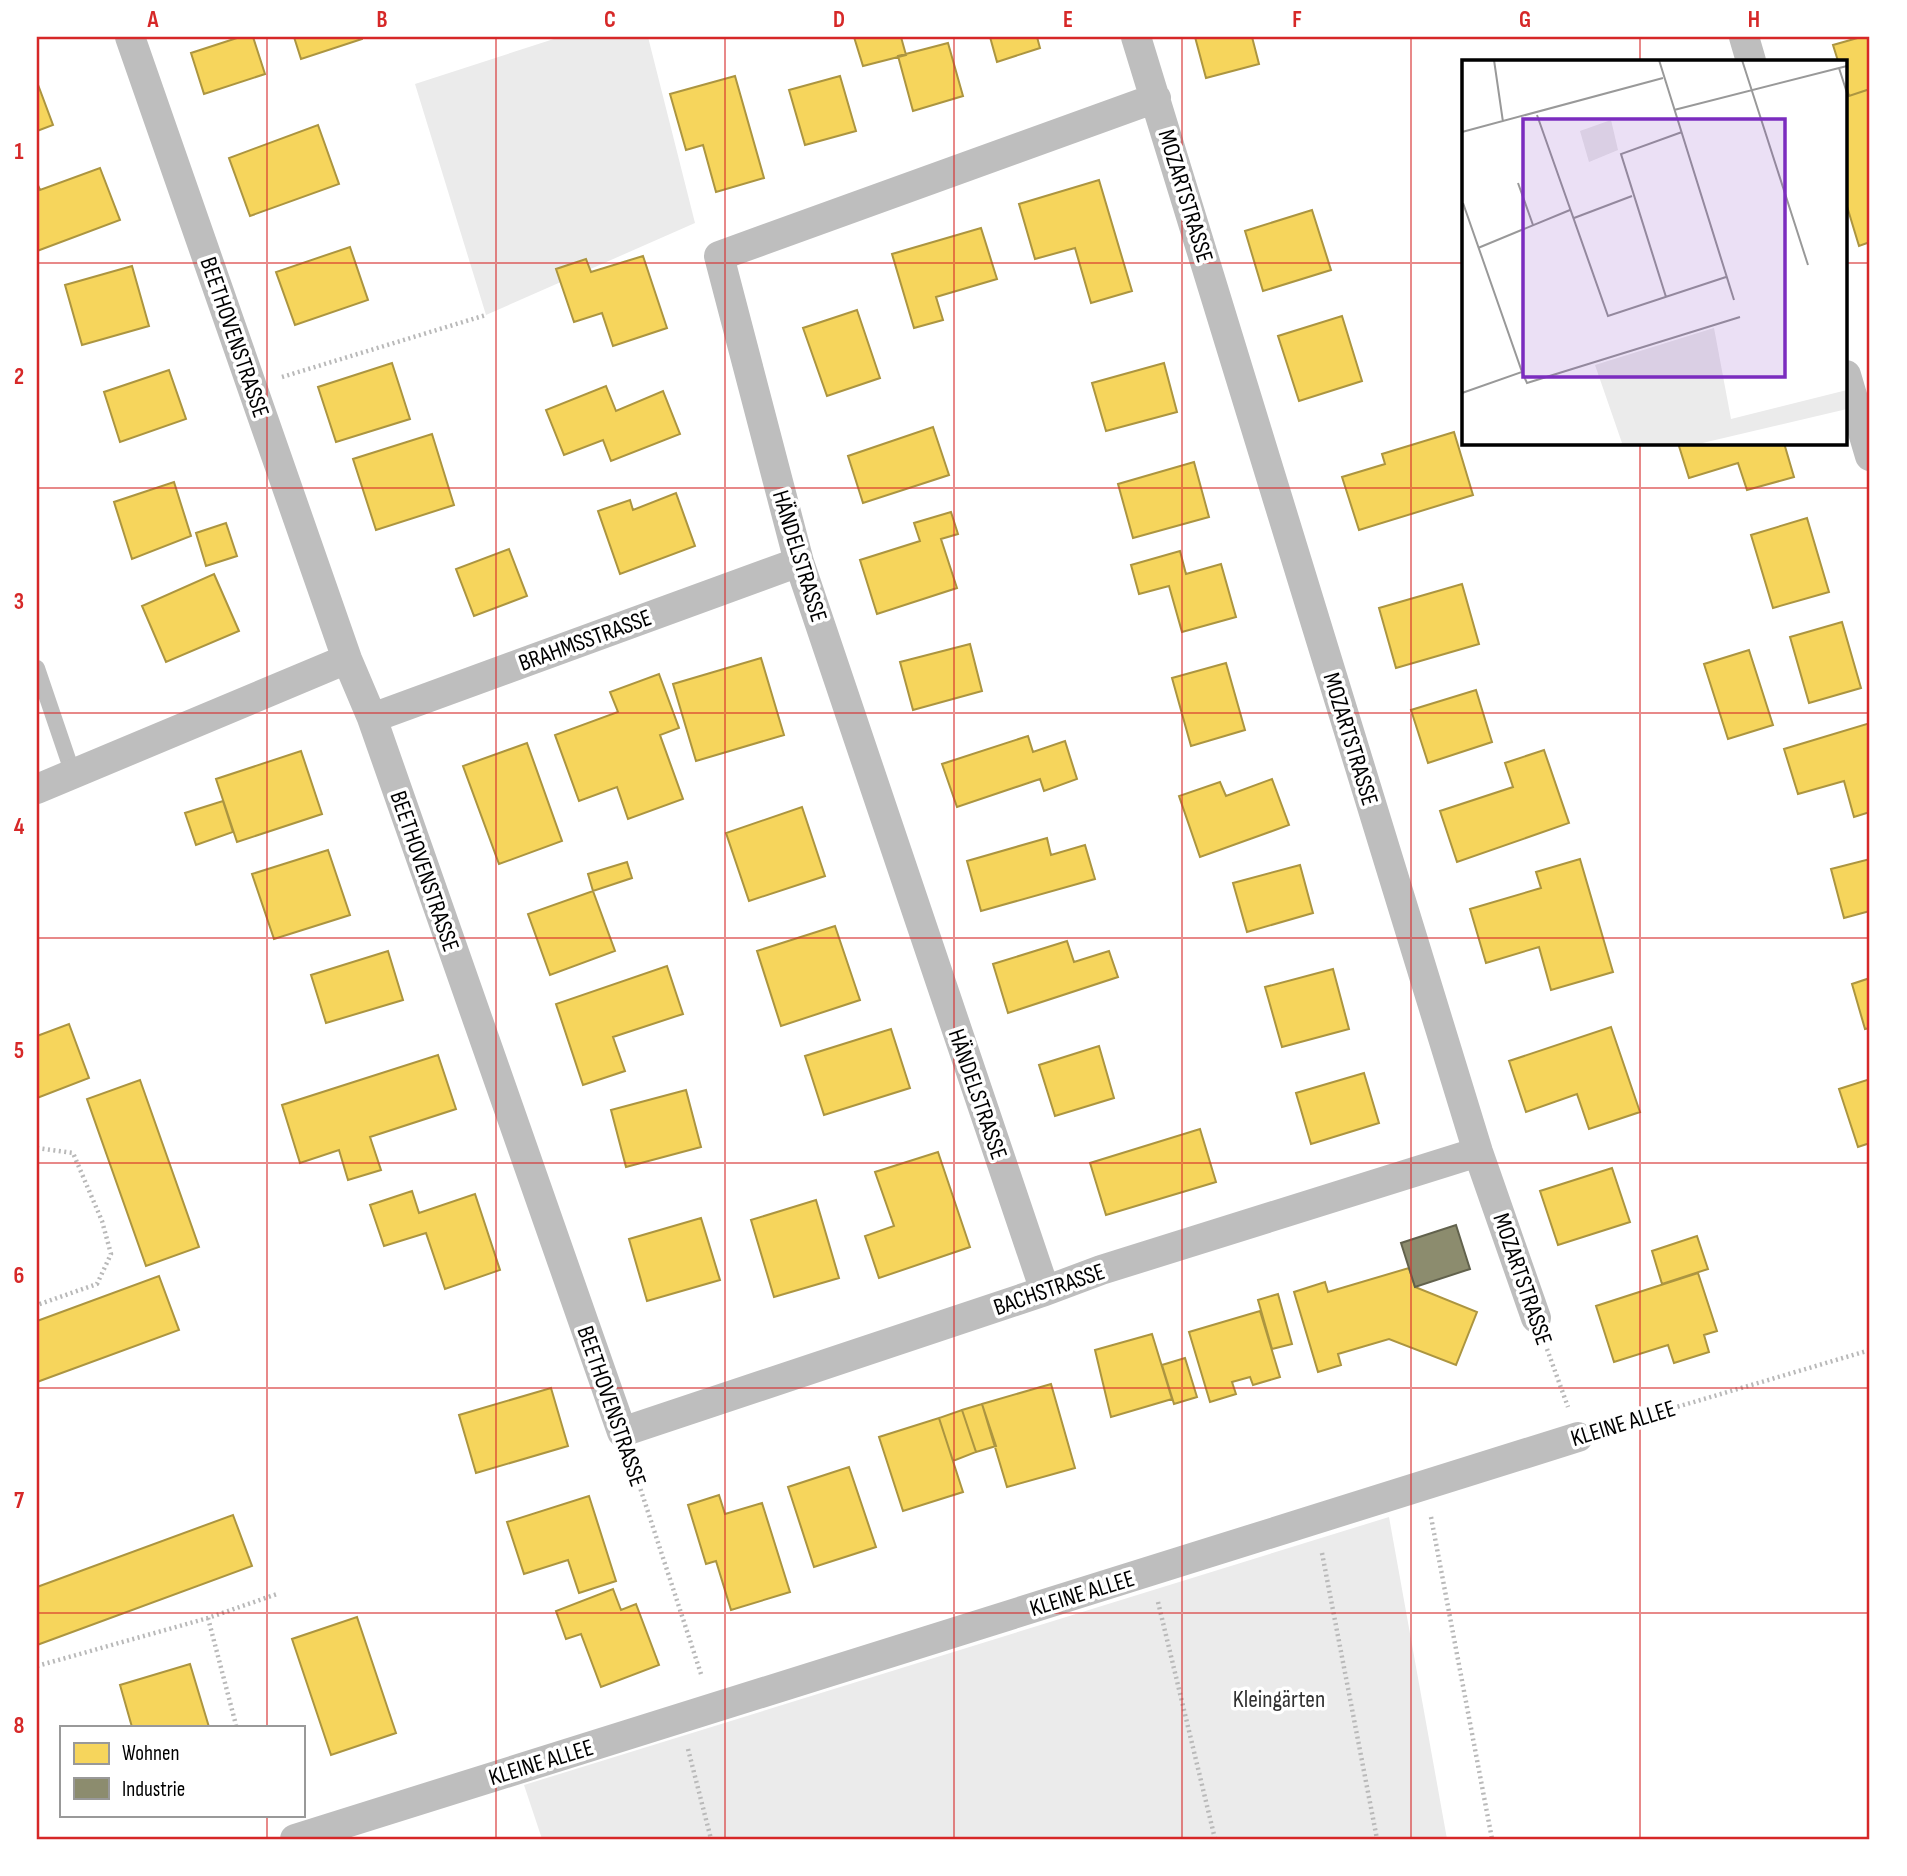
<svg xmlns="http://www.w3.org/2000/svg" width="1907" height="1876" font-family="'Sofia Sans Condensed',sans-serif">
	<rect width="100%" height="100%" fill="#fff"/>
	<path fill="#ebebeb" d="M560,37h88l47,186 -209,92 -71,-231z
		M1389,1517l58,322h-905l-18,-54z"/>
	<path fill="#f6d55c" stroke="#ac9540" stroke-width="2" d="M240,37h13l12,37 -61,20 -13,-41z
		M294,37h68v2l-61,20z
		M854,37h47l5,18 -43,11z
		M990,37h47l3,11 -43,14z
		M1195,37h57l7,27 -53,14z
		M1861,37h9v52l-21,7 -3,-11v-24h-8l-5,-16z
		M948,43l15,53 -50,15 -15,-55z
		M735,76l29,102 -48,14 -13,-47 -17,5 -16,-56z
		M840,76l16,55 -51,14 -16,-55z
		M37,82l16,43 -16,6z
		M1846,85l3,11 21,-7v153l-11,4 -13,-43z
		M318,125l21,59 -89,32 -21,-58z
		M100,168l20,52 -83,31v-68l3,7z
		M1099,180l33,111 -41,12 -16,-55 -40,11 -16,-55z
		M1312,210l19,60 -68,21 -18,-60z
		M981,228l16,51 -61,18 7,23 -29,8 -22,-74z
		M350,247l18,53 -73,25 -19,-53z
		M643,256l24,72 -54,18 -11,-33 -28,9 -18,-53 30,-10 5,13z
		M132,266l17,60 -67,19 -17,-60z
		M857,310l23,68 -53,18 -24,-68z
		M1342,316l20,65 -63,20 -21,-65z
		M392,363l18,56 -74,23 -18,-55z
		M1164,363l13,49 -71,19 -14,-48z
		M169,370l17,49 -66,23 -16,-50z
		M606,386l10,25 47,-20 17,43 -69,27 -8,-21 -39,15 -18,-45z
		M933,427l16,48 -86,28 -15,-47z
		M1454,432l19,63 -114,35 -17,-53 43,-13 -3,-10z
		M432,434l22,71 -78,25 -23,-71z
		M1678,443h106l10,34 -47,13 -9,-27 -49,15z
		M1194,462l15,55 -76,21 -15,-54z
		M174,482l17,54 -59,23 -18,-57z
		M676,493l19,53 -75,28 -22,-63 32,-11 3,10z
		M951,512l7,22 -17,5 16,49 -80,26 -17,-54 60,-19 -6,-18z
		M1807,518l22,74 -56,16 -22,-73z
		M226,523l11,33 -31,10 -10,-33z
		M509,549l18,47 -53,20 -18,-47z
		M1180,551l6,23 35,-10 15,53 -54,15 -13,-46 -30,8 -8,-29z
		M214,574l25,57 -73,31 -24,-56z
		M1462,584l17,60 -83,24 -17,-60z
		M1842,622l19,66 -52,15 -19,-66z
		M970,644l12,47 -69,19 -13,-48z
		M1749,650l24,75 -45,14 -24,-75z
		M761,658l23,77 -88,26 -23,-77z
		M1226,663l19,67 -54,16 -19,-68z
		M659,674l20,54 -19,7 23,64 -55,20 -11,-32 -38,14 -24,-66 63,-23 -8,-20z
		M1476,690l16,52 -64,21 -17,-53z
		M1870,723v89l-16,5 -10,-36 -46,13 -14,-45z
		M1028,736l5,16 32,-11 12,38 -33,12 -4,-12 -83,28 -15,-43z
		M527,743l35,98 -63,23 -36,-98z
		M1544,750l25,73 -112,39 -17,-51 73,-24 -8,-24z
		M301,751l21,63 -85,28 -21,-63z
		M1272,779l17,46 -89,32 -21,-61 41,-14 6,14z
		M223,801l10,31 -37,13 -11,-32z
		M802,807l23,69 -76,25 -23,-68z
		M1047,838l4,17 34,-10 10,34 -114,32 -14,-50z
		M328,850l22,65 -76,24 -22,-65z
		M1580,859l33,113 -62,18 -12,-43 -53,16 -16,-54 71,-21 -5,-16z
		M1870,859v52l-26,7 -13,-49z
		M627,862l5,16 -39,13 -5,-17z
		M1300,865l13,48 -66,19 -14,-49z
		M593,891l22,60 -65,24 -22,-61z
		M835,926l25,74 -79,26 -24,-75z
		M1067,941l7,21 35,-11 9,26 -110,36 -15,-49z
		M388,951l15,49 -77,23 -15,-48z
		M667,966l16,48 -70,23 12,34 -42,14 -27,-81z
		M1333,969l16,60 -67,18 -17,-60z
		M1870,978v50l-5,1 -13,-45z
		M69,1024l20,54 -52,20v-62z
		M1611,1027l29,85 -51,17 -12,-35 -51,18 -17,-51z
		M891,1029l19,59 -86,27 -19,-59z
		M1099,1046l15,52 -59,18 -16,-51z
		M438,1055l18,54 -86,28 11,33 -33,10 -9,-30 -39,13 -18,-58z
		M1364,1073l15,50 -68,21 -15,-51z
		M1870,1079v64l-12,4 -19,-58z
		M140,1080l59,167 -53,19 -59,-167z
		M686,1090l15,57 -75,20 -15,-57z
		M1200,1129l16,53 -110,33 -16,-52z
		M938,1152l32,95 -91,31 -14,-42 29,-10 -19,-54z
		M1612,1168l18,54 -72,23 -18,-54z
		M412,1191l7,22 56,-19 25,76 -55,19 -19,-56 -42,13 -14,-41z
		M816,1200l23,78 -65,19 -23,-77z
		M701,1218l19,62 -73,21 -18,-62z
		M1697,1236l11,33 -46,15 -10,-33z
		M1409,1268l6,19 62,25 -21,53 -67,-26 -51,15 3,11 -23,7 -24,-80 31,-10 3,10z
		M1698,1273l19,58 -13,4 5,17 -35,11 -6,-18 -54,17 -18,-56z
		M159,1276l20,54 -142,52v-61z
		M1278,1294l14,50 -20,5 -14,-49z
		M1260,1311l20,66 -27,8 -3,-8 -18,5 4,12 -26,8 -21,-70z
		M1152,1334l20,65 -61,18 -16,-67z
		M1185,1358l12,39 -23,7 -12,-39z
		M1051,1384l24,84 -68,19 -25,-83z
		M551,1388l17,58 -92,27 -17,-58z
		M982,1404l14,42 -20,6 -14,-42z
		M962,1410l14,42 -23,9 -14,-43z
		M939,1418l24,74 -60,19 -24,-74z
		M849,1467l27,80 -62,20 -26,-80z
		M719,1495l6,19 37,-11 28,89 -59,18 -15,-49 -10,3 -18,-59z
		M589,1496l27,85 -37,12 -11,-33 -44,14 -17,-52z
		M233,1515l19,51 -215,79v-58z
		M613,1589l8,21 15,-6 23,61 -58,22 -20,-53 -15,5 -10,-28z
		M357,1617l39,116 -65,22 -39,-116z
		M190,1664l19,63h-77l-12,-42z"/>
	<path fill="#8c8c6e" stroke="#62624d" stroke-width="2" d="M1456,1225l14,44 -55,18 -14,-44z"/>
	<g fill="none" stroke-linecap="round" stroke-linejoin="round">
		<path stroke="#b9b9b9" stroke-width="4.5" stroke-dasharray="2 3.5" stroke-linecap="butt" d="M282,377l204,-62
			M37,1148l36,5 29,68 9,33 -14,30 -60,21
			M1547,1349l21,58
			M1609,1427l261,-77
			M632,1463l70,214
			M1431,1517l61,322
			M1322,1553l55,286
			M1158,1602l57,237
			M208,1618l28,107
			M37,1666l171,-48 69,-24
			M688,1749l23,90"/>
		<path stroke="#bebebe" stroke-width="16" d="M37,668l36,106"/>
		<path stroke="#bebebe" stroke-width="30" d="M130,37l217,622 25,59 250,714 423,-141 56,-21 377,-118
			M1136,37l342,1115 58,166
			M1744,37l7,24
			M1846,375l24,81
			M372,718l427,-156
			M37,789l310,-130
			M1045,1291l-246,-729 -80,-306 437,-158
			M295,1839l1283,-402"/>
	</g>
	<path fill="none" stroke="#d62828" stroke-width="2" stroke-opacity="0.55" d="M267,37v1690M496,37v1802M725,37v1802M954,37v1802M1182,37v1802M1411,37v1802M1640,37v24M37,263h1427M1846,263h24M1640,443v1396M37,488h1833M37,713h1833M37,938h1833M37,1163h1833M37,1388h1833M37,1613h1833M267,1815v24"/>
	<g text-anchor="middle" stroke-width="7" stroke-linejoin="round" paint-order="stroke">
		<g font-size="24" fill="#000" stroke="#fff">
			<text transform="translate(1186 196) rotate(73)" y="8">MOZARTSTRASSE</text>
			<text transform="translate(235 337) rotate(71)" y="8">BEETHOVENSTRASSE</text>
			<text transform="translate(800 556) rotate(73)" y="8">HÄNDELSTRASSE</text>
			<text transform="translate(585 640) rotate(-20)" y="8">BRAHMSSTRASSE</text>
			<text transform="translate(1351 739) rotate(73)" y="8">MOZARTSTRASSE</text>
			<text transform="translate(425 871) rotate(71)" y="8">BEETHOVENSTRASSE</text>
			<text transform="translate(978 1094) rotate(71)" y="8">HÄNDELSTRASSE</text>
			<text transform="translate(1523 1279) rotate(71)" y="8">MOZARTSTRASSE</text>
			<text transform="translate(1049 1289) rotate(-19)" y="8">BACHSTRASSE</text>
			<text transform="translate(612 1406) rotate(71)" y="8">BEETHOVENSTRASSE</text>
			<text transform="translate(1623 1423) rotate(-17)" y="8">KLEINE ALLEE</text>
			<text transform="translate(1082 1593) rotate(-17)" y="8">KLEINE ALLEE</text>
			<text transform="translate(541 1762) rotate(-17)" y="8">KLEINE ALLEE</text>
		</g>
		<g font-size="24" fill="#313131" stroke="#fff">
			<text x="1279" y="1707">Kleingärten</text>
		</g>
	</g>
	<g transform="translate(1462 60)">
		<rect width="385" height="385" fill="#fff"/>
		<path d="M149,60l7,30 -29,12 -9,-31zM252,268l17,91 116,-29v19l-153,36h-76l4,-2 -27,-78z" fill="#ebebeb"/>
		<path fill="none" stroke="#999" stroke-width="2" d="M32,0l9,62M197,0l75,240M280,0l66,205M377,8l8,25M212,50l173,-44M75,55l71,201 118,-39M0,72l201,-54M56,123l15,42M112,158l58,-22M16,188l92,-38M204,237l-45,-143 61,-22M60,312l5,11 213,-66M0,333l60,-21 -59,-169"/>
		<path fill="#7b2cbf" fill-opacity="0.15" stroke="#7b2cbf" stroke-width="3.5" d="M61,59h262v258h-262z"/>
		<rect width="385" height="385" fill="none" stroke="#000" stroke-width="3.5"/>
	</g>
	<rect width="1907" height="1876" fill="none" stroke="#ffffff" stroke-width="77"/>
	<rect x="60" y="1726" width="245" height="91" fill="#ffffff" stroke="#999999" stroke-width="2"/>
	<rect x="74" y="1743" width="35" height="21" fill="#f6d55c" stroke="#999999" stroke-width="2"/>
	<text x="122" y="1760" font-size="21" fill="#000000">Wohnen</text>
	<rect x="74" y="1778" width="35" height="21" fill="#8c8c6e" stroke="#999999" stroke-width="2"/>
	<text x="122" y="1796" font-size="21" fill="#000000">Industrie</text>
	<rect x="38" y="38" width="1830" height="1800" fill="none" stroke="#d62828" stroke-width="2.5"/>
	<g font-size="23" text-anchor="middle" font-weight="bold" fill="#d62828">
		<text x="153" y="27">A</text>
		<text x="382" y="27">B</text>
		<text x="610" y="27">C</text>
		<text x="839" y="27">D</text>
		<text x="1068" y="27">E</text>
		<text x="1297" y="27">F</text>
		<text x="1525" y="27">G</text>
		<text x="1754" y="27">H</text>
		<text x="19" y="159">1</text>
		<text x="19" y="384">2</text>
		<text x="19" y="609">3</text>
		<text x="19" y="834">4</text>
		<text x="19" y="1058">5</text>
		<text x="19" y="1283">6</text>
		<text x="19" y="1508">7</text>
		<text x="19" y="1733">8</text>
	</g>
</svg>
